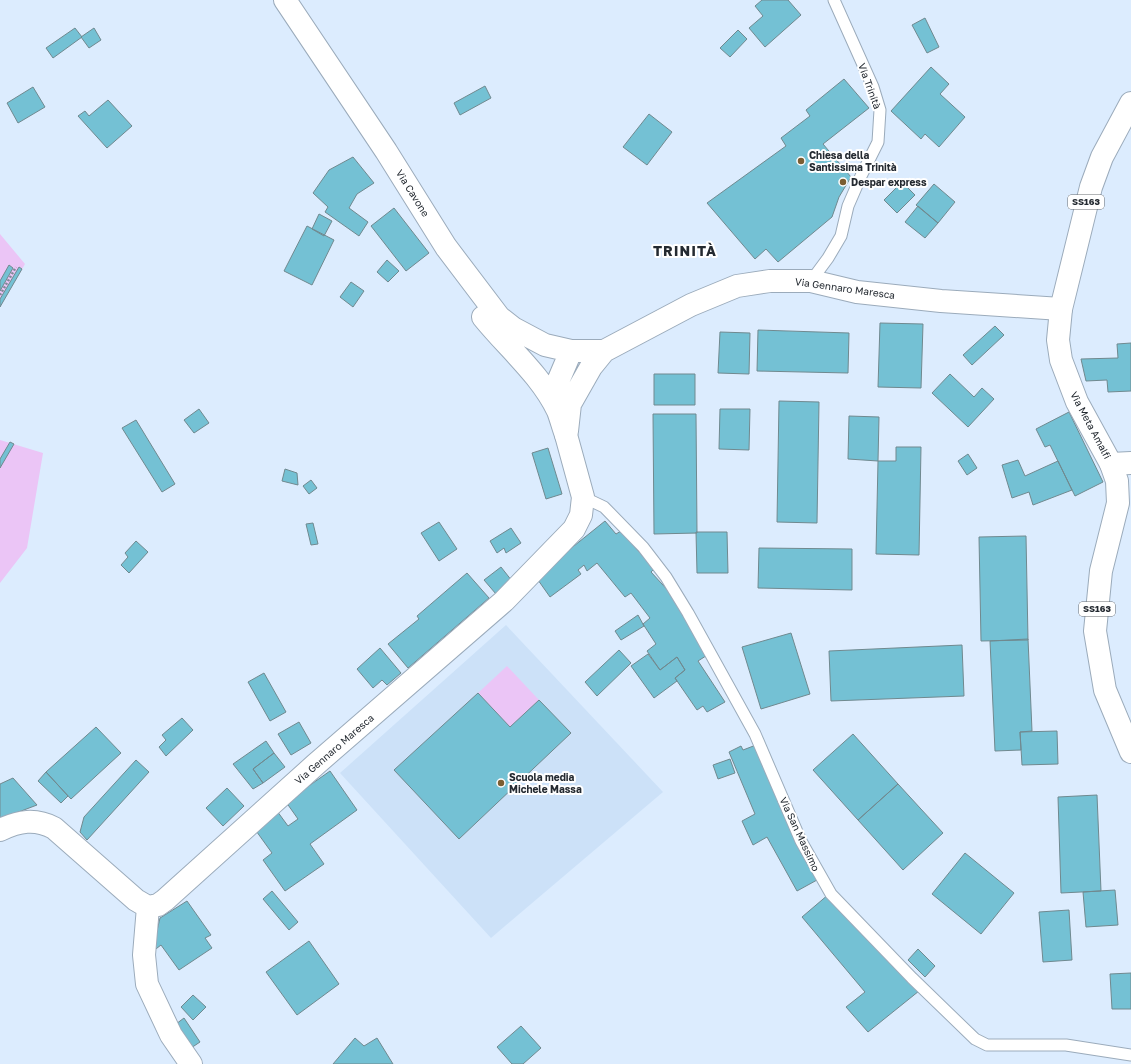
<svg xmlns="http://www.w3.org/2000/svg" width="1131" height="1064" font-family="'Golos Text',sans-serif">
	<rect width="100%" height="100%" fill="#dcecfe"/>
	<path fill="#cce1f8" d="M506,625l157,167 -172,146 -151,-165z"/>
	<path fill="#ebc5f6" d="M0,234l25,30 -25,43z
		M0,440l43,13 -16,95 -27,35z
		M507,666l32,34 -29,27 -32,-34z"/>
	<path fill="#74c1d4" stroke="#70898f" d="M762,0h26l13,15 -36,32 -16,-19 14,-12 -8,-10z
		M925,18l14,29 -12,6 -15,-28z
		M75,28l7,9 -29,21 -7,-10z
		M94,28l7,12 -12,8 -8,-11z
		M738,30l9,9 -17,18 -10,-9z
		M931,67l18,17 -9,10 25,23 -26,30 -14,-13 -4,5 -30,-28z
		M844,79l25,29 -46,36 28,33 -12,20 -7,20 -54,45 -12,-13 -11,10 -48,-56 79,-57 -5,-8 29,-22 -4,-6z
		M485,86l6,12 -31,17 -6,-12z
		M33,87l12,20 -27,16 -11,-20z
		M108,100l24,26 -25,22 -29,-32 7,-5 4,5z
		M649,114l23,18 -25,33 -24,-18z
		M353,157l21,26 -17,11 -8,14 19,14 -9,14 -34,-24 3,-5 -15,-14 16,-23z
		M902,182l13,13 -18,18 -13,-13z
		M934,184l21,18 -17,21 -22,-18z
		M918,206l20,17 -13,15 -20,-16z
		M394,208l35,45 -23,18 -35,-45z
		M319,214l13,7 -8,15 -12,-7z
		M307,226l27,14 -22,45 -28,-14z
		M387,260l12,11 -11,11 -11,-10z
		M9,265l4,3 -13,23v-10z
		M19,267l3,2 -22,38v-8z
		M351,282l13,9 -11,16 -13,-10z
		M880,323l43,1 -2,64 -43,-1z
		M995,326l9,9 -32,30 -9,-10z
		M758,330l91,3 -1,40 -91,-2z
		M720,332l30,1 -1,41 -31,-1z
		M1131,343v48l-23,1 -1,-12 -21,1 -5,-22 37,-1 -1,-14z
		M654,374h41v31h-41z
		M950,374l24,23 8,-9 12,11 -26,28 -36,-34z
		M779,401l40,1 -2,121 -40,-1z
		M199,409l10,14 -15,10 -10,-13z
		M720,409h30l-1,41 -30,-1z
		M1069,412l34,70 -28,14 -25,-51 -5,2 -9,-18z
		M653,414h43l1,119 -43,1z
		M849,416l30,1 -1,44 -30,-2z
		M136,420l39,64 -13,8 -40,-64z
		M10,442l4,2 -14,24v-9z
		M896,447h25l-2,108 -43,-1 2,-93h18z
		M548,448l14,46 -16,5 -14,-46z
		M968,454l9,14 -10,7 -9,-14z
		M1018,460l7,16 33,-15 14,29 -39,15 -4,-13 -17,6 -10,-33z
		M285,469l12,4 1,12 -16,-4z
		M311,480l6,8 -8,6 -6,-8z
		M605,521l11,13 5,-3 33,38 -3,3 22,24 36,58 -11,7 27,41 -18,10 -4,-6 -6,4 -22,-32 10,-8 -8,-13 -17,13 -13,-19 9,-7 -13,-20 7,-6 -19,-25 -6,4 -28,-34 -10,8 -3,-6 -6,5 3,4 -31,23 -12,-17 6,-10z
		M439,522l18,27 -18,12 -18,-28z
		M313,523l5,21 -7,1 -5,-21z
		M511,528l10,15 -15,10 -2,-5 -7,5 -7,-12z
		M696,532h31l1,41h-31z
		M1026,536l2,104 -47,1 -2,-104z
		M136,541l12,11 -19,21 -8,-8 7,-8 -3,-4z
		M759,548l93,1v41l-94,-2z
		M501,567l11,14 -16,13 -12,-14z
		M467,573l22,25 -81,70 -20,-24 31,-25 -2,-3z
		M638,615l6,11 -23,14 -6,-9z
		M791,633l19,61 -49,15 -19,-62z
		M1028,639l4,92 -12,1 1,18 -26,1 -5,-110z
		M962,645l2,51 -133,5 -2,-50z
		M380,648l21,25 -14,12 -5,-5 -9,8 -16,-19z
		M619,650l12,13 -34,33 -12,-14z
		M648,654l12,16 17,-13 8,13 -10,8 2,3 -23,17 -23,-32z
		M264,673l22,39 -16,9 -22,-39z
		M478,693l32,34 29,-27 32,33 -112,106 -65,-69z
		M182,718l11,12 -27,26 -7,-9 7,-7 -4,-5z
		M299,722l12,21 -20,12 -13,-21z
		M96,727l25,26 -50,46 -25,-27z
		M1057,731l1,33 -36,1 -2,-33z
		M853,734l45,50 -40,36 -45,-50z
		M266,741l8,12 -21,16 10,14 -10,6 -20,-25z
		M756,745l61,135 -20,11 -30,-54 -14,8 -11,-24 13,-7 -26,-62 12,-6 2,4z
		M274,753l11,14 -22,16 -10,-14z
		M730,759l5,14 -17,6 -5,-14z
		M136,760l13,12 -62,68 -7,-8 4,-15z
		M330,771l27,39 -47,34 14,20 -39,27 -22,-31 9,-7 -18,-25 23,-17 11,15 10,-7 -12,-17z
		M46,772l22,24 -7,7 -23,-22z
		M13,778l24,27 -37,14v-35z
		M898,784l45,49 -40,37 -45,-50z
		M227,788l17,18 -21,20 -17,-18z
		M1097,795l4,96 -40,2 -3,-96z
		M965,853l49,40 -33,41 -49,-40z
		M1115,890l3,35 -32,2 -3,-35z
		M272,891l26,31 -9,8 -26,-31z
		M829,894l90,97 -51,41 -22,-25 19,-15 -63,-75z
		M187,901l24,34 -6,3 7,10 -33,22 -18,-25 -9,7 8,-34z
		M1069,910l3,50 -29,2 -4,-50z
		M309,941l30,43 -42,31 -31,-43z
		M918,949l17,17 -10,11 -17,-17z
		M1131,973v36h-19l-2,-35z
		M193,995l13,12 -13,13 -12,-13z
		M184,1018l16,24 -12,8 -16,-23z
		M521,1026l20,22 -18,16h-11l-15,-17z
		M355,1038l9,8 13,-8 16,26h-60z"/>
	<g fill="none" stroke-linecap="round" stroke-linejoin="round">
		<g stroke="#9babbb" stroke-width="13">
			<path id="lane" d="M811,281l17,-23 13,-22 7,-30 13,-30 17,-34 2,-32 -7,-23 -39,-87
				M583,497l21,10 39,40 23,30 22,36 67,121 46,107 30,53 81,84 63,61 12,6h79l65,10"/>
		</g>
		<g stroke="#9babbb" stroke-width="24">
			<path id="street" d="M1111,464l20,-1
				M0,830c19,-9 35,-12 54,-2l82,72 12,7 10,-2 7,-5 150,-135 189,-164 70,-72 7,-14 2,-18 -17,-62
				M148,907l-4,48 3,29 24,51 20,29"/>
		</g>
		<g stroke="#9babbb" stroke-width="24">
			<path id="secondary" d="M285,0l101,151 60,96 53,70 14,11 32,17 26,6h33l87,-46 46,-19 33,-5h41l46,11 84,9 120,8
				M483,317c25,31 58,58 75,94 3,8 5,16 8,24
				M551,398l20,-47
				M567,431l3,-27 21,-37 13,-16"/>
		</g>
		<g stroke="#9babbb" stroke-width="24">
			<path id="primary" d="M1131,103l-29,54 -11,30 -30,122 -3,31 3,20 16,42 34,62 6,17 1,22 -17,68 -6,60 10,59 26,62"/>
		</g>
		<path stroke="#7f8a96" stroke-width="2.5" stroke-dasharray="2 2" stroke-linecap="butt" d="M0,295l16,-28"/>
		<use href="#lane" stroke="#fff" stroke-width="11"/>
		<use href="#street" stroke="#fff" stroke-width="22"/>
		<use href="#secondary" stroke="#fff" stroke-width="22"/>
		<use href="#primary" stroke="#fff" stroke-width="22"/>
	</g>
	<g fill="#7b5e32" stroke="#fff" stroke-width="1.5">
		<circle cx="801" cy="161" r="4"/>
		<circle cx="843" cy="182" r="4"/>
		<circle cx="501" cy="783" r="4"/>
	</g>
	<g text-anchor="middle" stroke-width="4" stroke-linejoin="round" paint-order="stroke">
		<g fill="#fff" stroke="#666a6f" stroke-width="1">
			<rect x="1068" y="195" width="36" height="14" rx="3"/>
			<rect x="1079" y="602" width="36" height="14" rx="3"/>
		</g>
		<g font-size="9" font-weight="bold" fill="#242a31">
			<text x="1086" y="205">SS163</text>
			<text x="1097" y="612">SS163</text>
		</g>
		<g font-size="10" fill="#242a31" stroke="#fff">
			<text transform="translate(870 86) rotate(70)" y="4">Via Trinità</text>
			<text transform="translate(413 193) rotate(58)" y="4">Via Cavone</text>
			<text transform="translate(845 288) rotate(8)" y="4">Via Gennaro Maresca</text>
			<text transform="translate(1091 425) rotate(62)" y="4">Via Meta Amalfi</text>
			<text transform="translate(334 749) rotate(-41)" y="4">Via Gennaro Maresca</text>
			<text transform="translate(800 834) rotate(65)" y="4">Via San Massimo</text>
		</g>
		<g font-size="10" font-weight="bold" fill="#242a31" stroke="#fff" text-anchor="start">
			<text x="809" y="159">Chiesa della<tspan x="809" dy="12">Santissima Trinità</tspan></text>
			<text x="851" y="186">Despar express</text>
			<text x="509" y="781">Scuola media<tspan x="509" dy="12">Michele Massa</tspan></text>
		</g>
		<g font-size="14" font-weight="bold" letter-spacing="1" fill="#242a31" stroke="#fff">
			<text x="685" y="256">TRINITÀ</text>
		</g>
	</g>
</svg>
